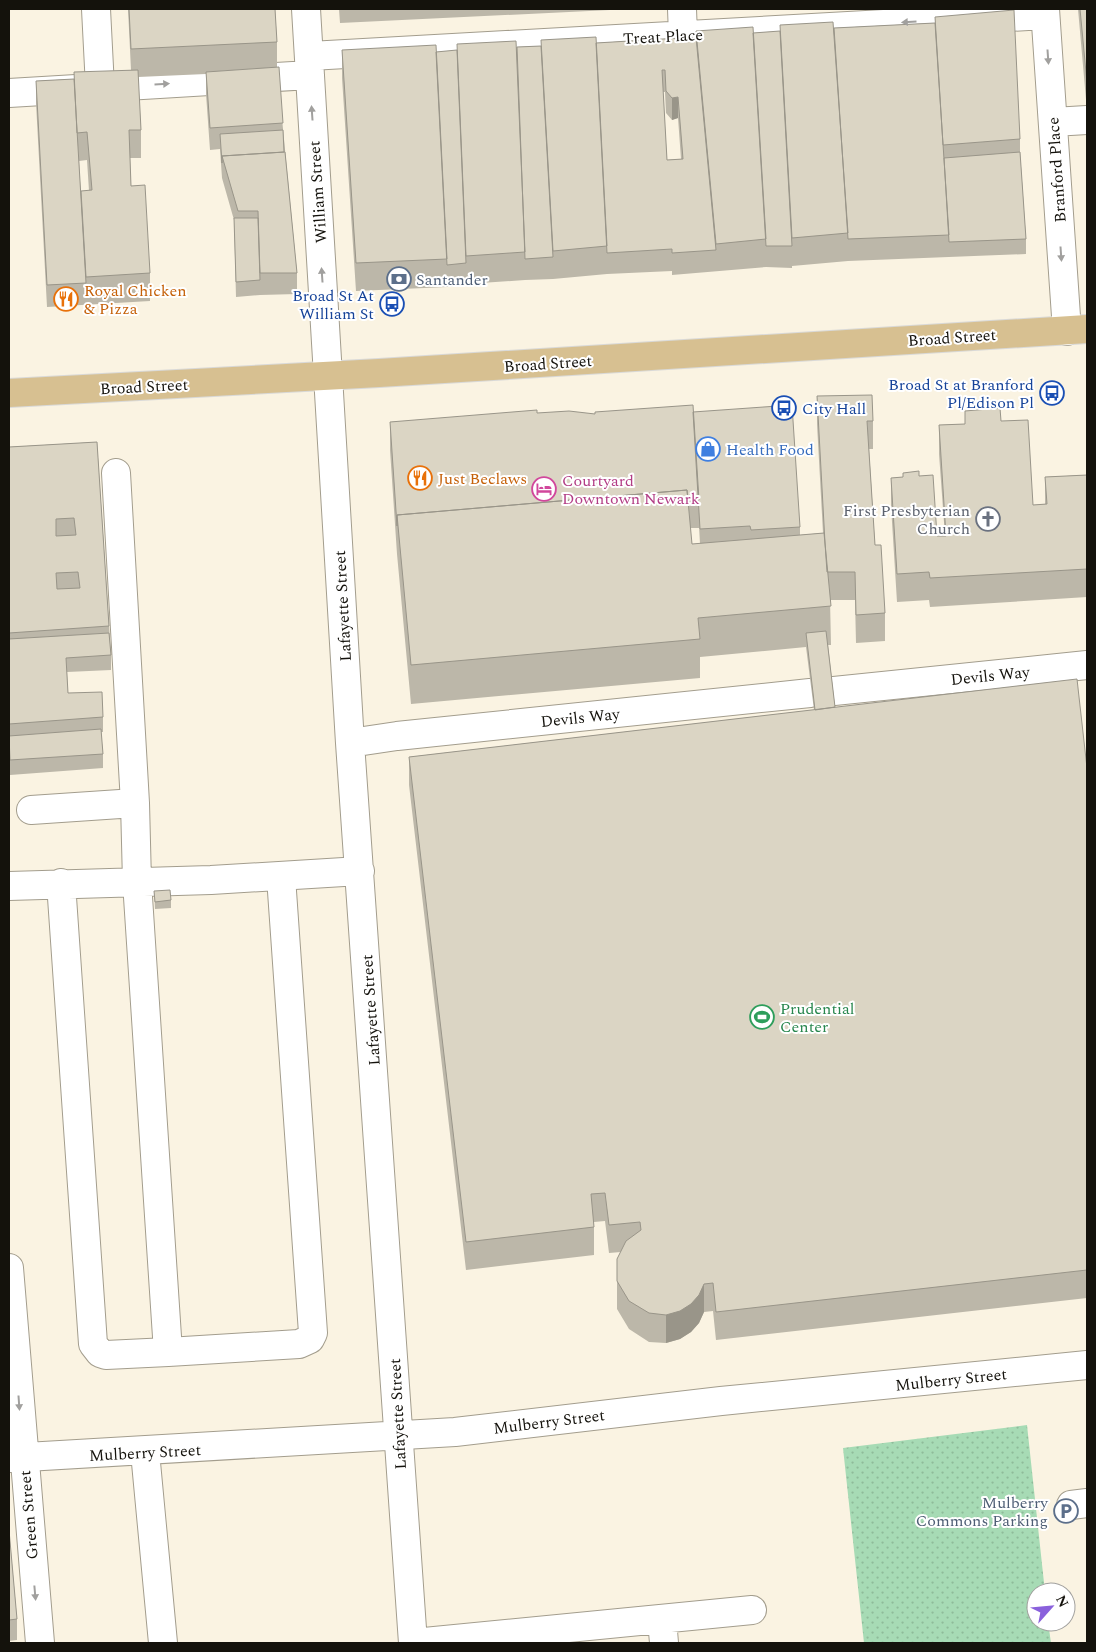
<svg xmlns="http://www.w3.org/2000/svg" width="1096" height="1652" font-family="Spectral,serif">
	<defs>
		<pattern id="park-dots" width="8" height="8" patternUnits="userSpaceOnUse" patternTransform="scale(1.25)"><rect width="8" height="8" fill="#a7dbb5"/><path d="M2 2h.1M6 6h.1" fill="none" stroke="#8fbb9a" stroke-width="1.8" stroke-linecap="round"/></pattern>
	</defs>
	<rect width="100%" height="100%" fill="#faf3e2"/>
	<path fill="url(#park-dots)" d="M1027,1425l18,167h-9v30h12l3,21h-187l-21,-195z"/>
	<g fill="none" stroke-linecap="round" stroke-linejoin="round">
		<g stroke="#a39d8d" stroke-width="30">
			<path id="minor" d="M96,9l4,78
				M306,9l44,734 63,900
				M682,9l1,26
				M1045,9l22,322
				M310,56l735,-41
				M9,93l301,-18
				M1053,122l34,-2
				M116,473l19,330 2,79 31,470 131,-8 11,-5 3,-6 -32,-456
				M834,691l253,-26
				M350,743l47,-7 413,-43
				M31,810l104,-7
				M61,883l32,461 7,9 6,2 62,-3
				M9,886l202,-6 149,-9
				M9,1268l31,375
				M145,1452l18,191
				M9,1458l446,-26 266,-31 366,-36
				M1071,1505l16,-2
				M662,1619l2,24
				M414,1643l338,-33"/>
		</g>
		<g stroke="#d9d9d8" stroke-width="30">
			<path id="major" d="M9,393l370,-20 708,-44"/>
		</g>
		<use href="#minor" stroke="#fff" stroke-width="28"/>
		<use href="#major" stroke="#d7c091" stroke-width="28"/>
	</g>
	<path fill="#bcb7a9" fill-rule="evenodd" d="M128,9h147l2,33v25l20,206v21l-37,1 -24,2 -2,-77 -12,-42 -2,-29 -10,1 -4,-56v-20l-68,3 3,53v28h-11l1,28 19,87v28l-103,6 -11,-204v-22l38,-2 57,-9zM87,160l2,31 -8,9 -2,-39z
		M339,9h291l-290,14z
		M709,9h24l-24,1z
		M1078,9h9v102z
		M935,17l85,122v13l6,87v15l-178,7 -56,5v2l-26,-1 -94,8v-4l-65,3 -54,5 -28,1 -59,4 -19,3 -91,4 -14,-213v-28l94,2 81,-5 24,-1 55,-3 100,-6v-6l57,2 81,-5 101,-5zM663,92h2l1,21 6,7 6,-2 3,41 -14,1z
		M817,396l56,25v28h-4l6,96 10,68v28l-29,2 -1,-43h-25l1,45h-3l7,62 252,61v530l-371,42 -3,-29 -9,1 -5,11 -8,9 -11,7 -14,4 -17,-1 -20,-13 -12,-20v-50l4,-7 -12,1 -4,-32 -11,1v33l-128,15 -57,-485v-28l405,-47 -8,-63 -106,10v21l-289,26 -14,-150 -7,-104v-28l147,-9 58,1 98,-2 107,115v8l23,-2 -6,-109zM699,526l1,18h-8l-2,-16h9z
		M965,411l36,10 32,84 12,-1v-27l42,-2v122l-157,10 -1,-7 -32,2 -6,-96v-28l28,-2 18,60h8l-6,-82v-29l26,-1z
		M97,442l14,213v15l-44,2 1,21 35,24v15h-2l2,22v14l-93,7 -1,-17v-311z
		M154,891l17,9v8l-16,1z
		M9,1530l8,89v21l-8,1z"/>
	<path fill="#999589" d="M678,97v21l-6,2v-22z
		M704,1284v28l-5,11 -8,9 -11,7 -14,4v-28z"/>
	<path fill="#dbd5c4" stroke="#999589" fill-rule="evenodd" d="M129,9h146l2,33 -146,7z
		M1080,9h7v74z
		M1014,10l6,129 -77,6 -8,-128z
		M833,22l15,211 -56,5 -12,-213z
		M935,23l14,212 -101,4 -14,-211z
		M753,27l13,212 -50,5 -20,-213z
		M780,31l12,215h-26l-13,-213z
		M596,37l11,209 -54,5 -12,-211z
		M696,37l20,213 -44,3v-4l-65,4 -11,-210zM662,70h3l1,21 6,7 6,-1 5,62 -16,1z
		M516,41l9,211 -59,4 -9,-212z
		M436,45l11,214 -91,4 -14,-213z
		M541,46l12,211 -28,2 -8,-212z
		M457,50l9,213 -19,2 -11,-213z
		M279,67l4,56 -73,5 -4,-56z
		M138,70l3,60h-12l2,56 14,-1 5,88 -64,4 -5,-86 11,-1 -5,-58 -10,1 -3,-61z
		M74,79l12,204 -39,2 -11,-204z
		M283,130l1,22 -62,4v7l-2,-29z
		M285,152l12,121h-37l-2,-62h-20l-16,-55z
		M1020,152l6,87 -77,3 -5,-84z
		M234,218h24l2,62 -24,2z
		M872,395l1,26h-6l8,124h6l4,68 -29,2 -1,-43h-28l-2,-29 -8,-147z
		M693,405l6,95 -11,1 -1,-11 -290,25v11l-7,-104 147,-12v3l32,-2 26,3v-2z
		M792,405l8,122 -49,3 -1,-4 -50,3 -7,-117z
		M1000,408l1,13 27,-1 5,85 14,-1 -2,-27 42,-2v94l-157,9 -1,-6 -32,2 -6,-96 12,-1v-4l16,-2v5l14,-1 4,61h9l-7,-111 26,-1v-13z
		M97,442l12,184 -100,7v-186zM74,518l2,17 -20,1v-17zM78,572l2,16 -23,1 -1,-16z
		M687,490l5,54 132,-11 7,73 -133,12 2,21 -289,26 -14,-150z
		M826,631l9,76 -20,3 -9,-77z
		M109,633l2,22 -45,3 2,35 34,-1 1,25 -94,7v-85z
		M1077,679l10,89v502l-371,42 -3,-29 -9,1 -5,11 -8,9 -11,7 -14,4 -17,-2 -20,-12 -12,-20v-22l9,-18 15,-11 -1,-8 -31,3 -4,-32 -14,1 3,33 -128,15 -57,-485z
		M101,729l2,25 -93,6 -1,-24z
		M170,890l1,10 -16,2 -1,-11z
		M9,1530l8,89 -8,1z"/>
	<defs><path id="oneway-solid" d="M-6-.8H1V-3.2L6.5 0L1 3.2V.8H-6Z" transform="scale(1.25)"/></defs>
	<g fill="#a1a09e">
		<use href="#oneway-solid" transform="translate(909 22) rotate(177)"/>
		<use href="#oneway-solid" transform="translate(1048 57) rotate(86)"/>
		<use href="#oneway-solid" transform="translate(162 84) rotate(-3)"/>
		<use href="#oneway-solid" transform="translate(312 113) rotate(-94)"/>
		<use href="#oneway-solid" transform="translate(1061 254) rotate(86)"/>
		<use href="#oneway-solid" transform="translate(322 275) rotate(-94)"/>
		<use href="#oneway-solid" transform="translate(19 1403) rotate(86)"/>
		<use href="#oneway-solid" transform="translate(35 1593) rotate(85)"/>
	</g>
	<defs>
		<g id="bank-ring" transform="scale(1.25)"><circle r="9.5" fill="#fff" stroke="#5c6f8a" stroke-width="1.5"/><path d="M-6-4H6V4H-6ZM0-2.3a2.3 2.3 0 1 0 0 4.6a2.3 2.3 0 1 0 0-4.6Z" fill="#5c6f8a"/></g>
		<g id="restaurant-ring" transform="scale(1.25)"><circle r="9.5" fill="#fff" stroke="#e8710a" stroke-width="1.5"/><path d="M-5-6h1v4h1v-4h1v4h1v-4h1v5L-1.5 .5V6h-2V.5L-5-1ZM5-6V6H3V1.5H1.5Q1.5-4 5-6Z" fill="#e8710a"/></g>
		<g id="bus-ring" transform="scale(1.25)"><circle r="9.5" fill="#fff" stroke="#1a4fb4" stroke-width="1.5"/><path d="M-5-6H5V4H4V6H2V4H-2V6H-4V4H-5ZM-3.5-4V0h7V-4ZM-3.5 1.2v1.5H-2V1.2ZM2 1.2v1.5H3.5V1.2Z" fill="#1a4fb4"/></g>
		<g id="shop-ring" transform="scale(1.25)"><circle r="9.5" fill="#fff" stroke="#3f7fe0" stroke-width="1.5"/><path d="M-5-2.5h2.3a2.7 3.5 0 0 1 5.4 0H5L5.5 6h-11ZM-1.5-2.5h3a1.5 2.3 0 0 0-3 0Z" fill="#3f7fe0"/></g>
		<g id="hotel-ring" transform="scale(1.25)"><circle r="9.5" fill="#fff" stroke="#d1479c" stroke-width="1.5"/><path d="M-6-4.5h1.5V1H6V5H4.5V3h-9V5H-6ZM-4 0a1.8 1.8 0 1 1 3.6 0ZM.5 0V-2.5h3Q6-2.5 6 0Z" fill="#d1479c"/></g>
		<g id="church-ring" transform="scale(1.25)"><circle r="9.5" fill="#fff" stroke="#6b7280" stroke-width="1.5"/><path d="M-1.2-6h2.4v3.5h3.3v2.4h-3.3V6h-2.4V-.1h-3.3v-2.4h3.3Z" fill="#6b7280"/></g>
		<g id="stadium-ring" transform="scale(1.25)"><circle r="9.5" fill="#fff" stroke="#2e9e5b" stroke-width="1.5"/><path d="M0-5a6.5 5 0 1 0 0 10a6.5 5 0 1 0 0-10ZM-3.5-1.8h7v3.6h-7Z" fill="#2e9e5b"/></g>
		<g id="parking-ring" transform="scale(1.25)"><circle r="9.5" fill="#fff" stroke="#5c6f8a" stroke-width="1.5"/><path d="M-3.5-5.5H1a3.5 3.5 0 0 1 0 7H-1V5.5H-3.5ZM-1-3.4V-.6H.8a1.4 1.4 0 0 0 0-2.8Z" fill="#5c6f8a"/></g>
	</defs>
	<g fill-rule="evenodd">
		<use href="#bank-ring" x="399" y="279"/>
		<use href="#restaurant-ring" x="66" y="299"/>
		<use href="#bus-ring" x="392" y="304"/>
		<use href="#bus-ring" x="1052" y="393"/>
		<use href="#bus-ring" x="784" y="408"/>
		<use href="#shop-ring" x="708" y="449"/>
		<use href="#restaurant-ring" x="420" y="478"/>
		<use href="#hotel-ring" x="544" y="489"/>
		<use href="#church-ring" x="988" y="519"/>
		<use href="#stadium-ring" x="762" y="1017"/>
		<use href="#parking-ring" x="1066" y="1511"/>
	</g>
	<g text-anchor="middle" stroke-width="4" stroke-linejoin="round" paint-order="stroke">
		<g font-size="16" fill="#14120c" stroke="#fff">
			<text transform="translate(663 36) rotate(-3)" y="6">Treat Place</text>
			<text transform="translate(1056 170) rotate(-94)" y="6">Branford Place</text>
			<text transform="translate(317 192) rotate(-94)" y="6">William Street</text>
			<text transform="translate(952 337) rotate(-4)" y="6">Broad Street</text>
			<text transform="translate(548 363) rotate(-4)" y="6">Broad Street</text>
			<text transform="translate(144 386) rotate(-3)" y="6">Broad Street</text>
			<text transform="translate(342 606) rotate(-93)" y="6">Lafayette Street</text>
			<text transform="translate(990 675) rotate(-6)" y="6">Devils Way</text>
			<text transform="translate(580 717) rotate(-6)" y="6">Devils Way</text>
			<text transform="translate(370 1010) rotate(-94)" y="6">Lafayette Street</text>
			<text transform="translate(951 1379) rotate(-6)" y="6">Mulberry Street</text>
			<text transform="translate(397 1414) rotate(-93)" y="6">Lafayette Street</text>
			<text transform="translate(549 1421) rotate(-7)" y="6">Mulberry Street</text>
			<text transform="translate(145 1452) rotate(-3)" y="6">Mulberry Street</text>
			<text transform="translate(28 1515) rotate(-95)" y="6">Green Street</text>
		</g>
		<g font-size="16" fill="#4e5e75" stroke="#fff" text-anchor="start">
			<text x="416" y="285">Santander</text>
			<text x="1048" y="1508" text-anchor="end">Mulberry<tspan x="1048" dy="18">Commons Parking</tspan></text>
		</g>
		<g font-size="16" fill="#c56008" stroke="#fff" text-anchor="start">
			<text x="84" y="296">Royal Chicken<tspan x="84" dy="18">&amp; Pizza</tspan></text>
			<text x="438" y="484">Just Beclaws</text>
		</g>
		<g font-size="16" fill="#164399" stroke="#fff" text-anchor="end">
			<text x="374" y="301">Broad St At<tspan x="374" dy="18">William St</tspan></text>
			<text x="1034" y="390">Broad St at Branford<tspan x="1034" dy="18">Pl/Edison Pl</tspan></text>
			<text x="802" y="414" text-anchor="start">City Hall</text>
		</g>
		<g font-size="16" fill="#366cbe" stroke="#fff" text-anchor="start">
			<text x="726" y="455">Health Food</text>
		</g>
		<g font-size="16" fill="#b23c85" stroke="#fff" text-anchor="start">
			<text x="562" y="486">Courtyard<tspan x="562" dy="18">Downtown Newark</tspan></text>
		</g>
		<g font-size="16" fill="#5b616d" stroke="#fff" text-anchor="end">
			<text x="970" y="516">First Presbyterian<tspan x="970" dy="18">Church</tspan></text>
		</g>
		<g font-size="16" fill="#27864d" stroke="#fff" text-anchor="start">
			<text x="780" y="1014">Prudential<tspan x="780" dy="18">Center</tspan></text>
		</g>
	</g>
	<rect width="1096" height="1652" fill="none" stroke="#14120c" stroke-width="20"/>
	<g transform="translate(1051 1607) rotate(63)"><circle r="24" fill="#ffffff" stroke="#a1a09e"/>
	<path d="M0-4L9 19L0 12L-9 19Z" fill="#8a61dc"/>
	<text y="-8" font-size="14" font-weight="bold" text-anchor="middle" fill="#14120c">N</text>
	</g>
</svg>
